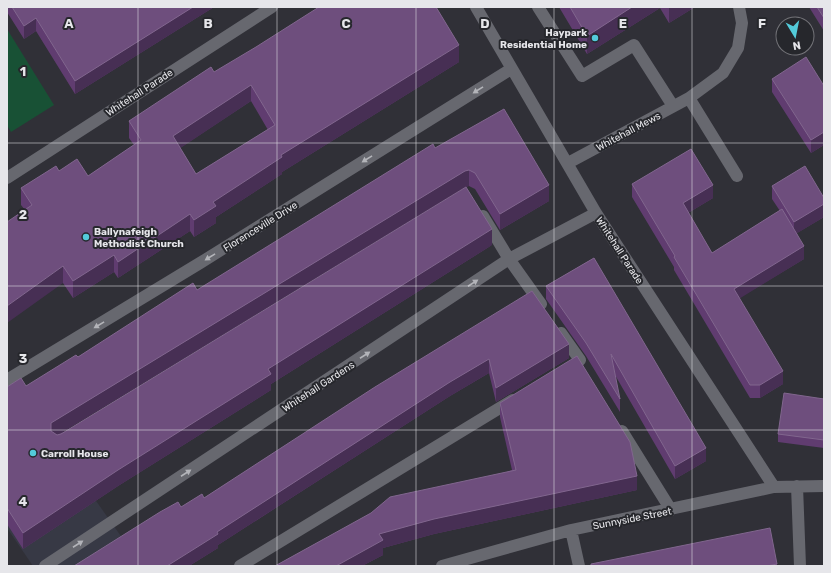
<svg xmlns="http://www.w3.org/2000/svg" width="831" height="573" font-family="Rubik,sans-serif">
	<rect width="100%" height="100%" fill="#303037"/>
	<path fill="#373945" d="M10,379l132,187h-109l-26,-38v-148z"/>
	<path fill="#185135" d="M7,29l47,76 -43,27 -4,-7z"/>
	<g fill="none" stroke-linecap="round" stroke-linejoin="round">
		<path stroke="#67686f" stroke-width="12" d="M476,7l120,206 178,274
			M538,7l44,69 52,-31 39,61
			M689,98l48,78
			M568,163l121,-65 34,-25 15,-25 4,-25 -3,-16
			M7,178l265,-171
			M483,216l26,43 32,45
			M561,333l19,27
			M7,380l193,-117 311,-194
			M622,431l49,79
			M797,486l3,80
			M571,530l8,36
			M45,566l464,-307 87,-46
			M240,566l273,-166
			M442,566l129,-36 203,-43 50,-1"/>
	</g>
	<path fill="#603c70" fill-rule="evenodd" d="M7,7h207l-139,87 -39,-63 -12,8 -17,-27z
		M559,7h136l-26,16 -9,-15 -73,46z
		M809,7h15v24z
		M459,62l-177,110v2l-66,43v6l-22,14 -4,-6 -72,47 -4,-6 -41,26 -10,-15 -38,-73 -4,-5v-17l38,-17 29,5 46,-31 -5,-7v-17l85,-49zM251,101l17,29 -72,44 -16,-26z
		M772,79l52,7v59l-13,8 -39,-61z
		M435,148l114,53 -49,29 -25,-41 -6,-3 -4,1 -406,247 433,-189 -221,139v6l-153,96 -95,63 -16,-25v-137l19,-1 171,-96z
		M632,184l81,14 -25,15 24,40 68,-42 -8,-12v-13l52,12v19l-27,16 7,26 -65,39 44,86 -23,14h-10l-76,-128v-3l-42,-70z
		M594,258l112,203 -31,18 -60,-104 5,24v13l-34,-56 -40,-57v-13z
		M532,291l37,67 -73,44 -7,-29 -39,23 -232,149v3l-29,18h-115l107,-59 23,-9z
		M824,399v49l-46,-6v-8z
		M500,403l137,87 -203,44 -51,14v7l-21,11h-87l237,-96 -12,-53z
		M591,564h186v2h-186z"/>
	<path fill="#472f54" d="M193,7h21l-139,87v-13z
		M632,7h28v1l-73,46v-18z
		M669,7h26l-26,16z
		M36,18v13l-12,8v-13z
		M459,45v17l-177,110v2l-66,43v6l-22,14v-17l19,-18 68,-47z
		M251,85v16l-78,52v-17z
		M824,132v13l-13,8v-13z
		M469,170v16l-4,1 -414,252v-16l414,-252z
		M549,185v16l-49,29v-16z
		M713,185v13l-30,18v-13z
		M824,204v13l-30,18v-13z
		M190,214v17l-72,47v-16z
		M492,229v16l-221,139v6l-153,96 -95,63v-16l245,-164z
		M804,246v13l-70,43v-13z
		M114,255v17l-41,26v-17z
		M63,266v17l-56,40v-17z
		M569,344v14l-73,44v-14z
		M489,359v14l-39,23 -201,129 -31,20v3l-29,18h-22l50,-34 233,-150z
		M783,371v13l-23,14v-13z
		M706,448v13l-31,18v-13z
		M637,476v14l-203,44 -51,14v7l-21,11h-26l43,-32 55,-15z"/>
	<path fill="#6e4e7d" stroke="#81668e" fill-rule="evenodd" d="M12,7h181l-118,74 -39,-63 -12,8z
		M319,7h117l23,38 -178,110 1,2 -69,45 3,4 -22,14 -4,-6 -72,48 -4,-7 -41,26 -10,-15 -56,40v-84l25,-17 -11,-17 35,-22 3,5 18,-12 11,17 53,-36 -12,-19 82,-54 3,5 42,-25zM251,85l24,40 -79,49 -23,-38z
		M570,7h62l-45,29z
		M817,7h7v11z
		M806,57l18,29v46l-13,8 -39,-61z
		M504,109l45,76 -49,29 -25,-41 -6,-3 -4,1 -414,252v8l6,4 4,-1 405,-247 26,42 -224,140 3,5 -153,96 -95,63 -16,-25v-121l14,-9 5,8 50,-31 2,2 115,-74 4,7 236,-146 2,4z
		M691,149l22,36 -30,18 29,50 70,-44 22,37 -70,43 49,82 -23,14h-10l-76,-128 1,-1 -43,-72z
		M805,166l19,32v6l-30,18 -22,-36z
		M594,258l112,190 -31,18 -64,-112 9,45 -34,-56 -40,-57z
		M532,291l37,53 -73,44 -7,-29 -39,23 -233,150 1,2 -51,32h-93l86,-54 18,-10 3,5 21,-13 2,4 171,-111z
		M577,356l53,86 7,34 -203,43 -55,15 4,6 -47,26h-61l96,-53 19,-16 126,-27 -16,-67z
		M784,393l40,6v41l-46,-6z
		M770,528l7,36 -10,2h-176v-2z"/>
	<defs><path id="oneway-solid" d="M-6-.8H1V-3.2L6.5 0L1 3.2V.8H-6Z"/></defs>
	<g fill="#b3b4b9">
		<use href="#oneway-solid" transform="translate(478 90) rotate(148)"/>
		<use href="#oneway-solid" transform="translate(367 159) rotate(148)"/>
		<use href="#oneway-solid" transform="translate(210 257) rotate(148)"/>
		<use href="#oneway-solid" transform="translate(473 283) rotate(-33)"/>
		<use href="#oneway-solid" transform="translate(99 325) rotate(149)"/>
		<use href="#oneway-solid" transform="translate(365 355) rotate(-33)"/>
		<use href="#oneway-solid" transform="translate(186 473) rotate(-33)"/>
		<use href="#oneway-solid" transform="translate(78 544) rotate(-33)"/>
	</g>
	<path fill="none" stroke="#e6e6ea" stroke-width="1" stroke-opacity="0.55" d="M138,7v559M277,7v559M416,7v559M554,7v559M692,7v559M7,143h817M7,286h817M7,430h817"/>
	<g fill="#53cbda" stroke="#26272c" stroke-width="1.5">
		<circle cx="595" cy="38" r="4"/>
		<circle cx="86" cy="237" r="4"/>
		<circle cx="33" cy="453" r="4"/>
	</g>
	<g text-anchor="middle" stroke-width="4" stroke-linejoin="round" paint-order="stroke">
		<g font-size="10" font-weight="bold" fill="#e6e6ea" stroke="#26272c" text-anchor="start">
			<text x="587" y="36" text-anchor="end">Haypark<tspan x="587" dy="12">Residential Home</tspan></text>
			<text x="94" y="235">Ballynafeigh<tspan x="94" dy="12">Methodist Church</tspan></text>
			<text x="41" y="457">Carroll House</text>
		</g>
		<g font-size="10" fill="#e6e6ea" stroke="#26272c">
			<text transform="translate(139 92) rotate(-33)" y="4">Whitehall Parade</text>
			<text transform="translate(628 131) rotate(-28)" y="4">Whitehall Mews</text>
			<text transform="translate(260 226) rotate(-32)" y="4">Florenceville Drive</text>
			<text transform="translate(620 250) rotate(57)" y="4">Whitehall Parade</text>
			<text transform="translate(318 386) rotate(-33)" y="4">Whitehall Gardens</text>
			<text transform="translate(632 518) rotate(-11)" y="4">Sunnyside Street</text>
		</g>
	</g>
	<g font-size="13" text-anchor="middle" font-weight="bold" fill="#e6e6ea" stroke="#26272c" stroke-width="4" stroke-linejoin="round" paint-order="stroke">
		<text x="69" y="28">A</text>
		<text x="208" y="28">B</text>
		<text x="346" y="28">C</text>
		<text x="485" y="28">D</text>
		<text x="623" y="28">E</text>
		<text x="762" y="28">F</text>
		<text x="23" y="76">1</text>
		<text x="23" y="219">2</text>
		<text x="23" y="363">3</text>
		<text x="23" y="506">4</text>
	</g>
	<rect width="831" height="573" fill="none" stroke="#e6e6ea" stroke-width="16"/>
	<g transform="translate(795 36) rotate(170)"><circle r="19" fill="#26272c" stroke="#737378"/>
	<path d="M0-3L7 15L0 10L-7 15Z" fill="#53cbda"/>
	<text y="-6" font-size="11" font-weight="bold" text-anchor="middle" fill="#e6e6ea">N</text>
	</g>
</svg>
